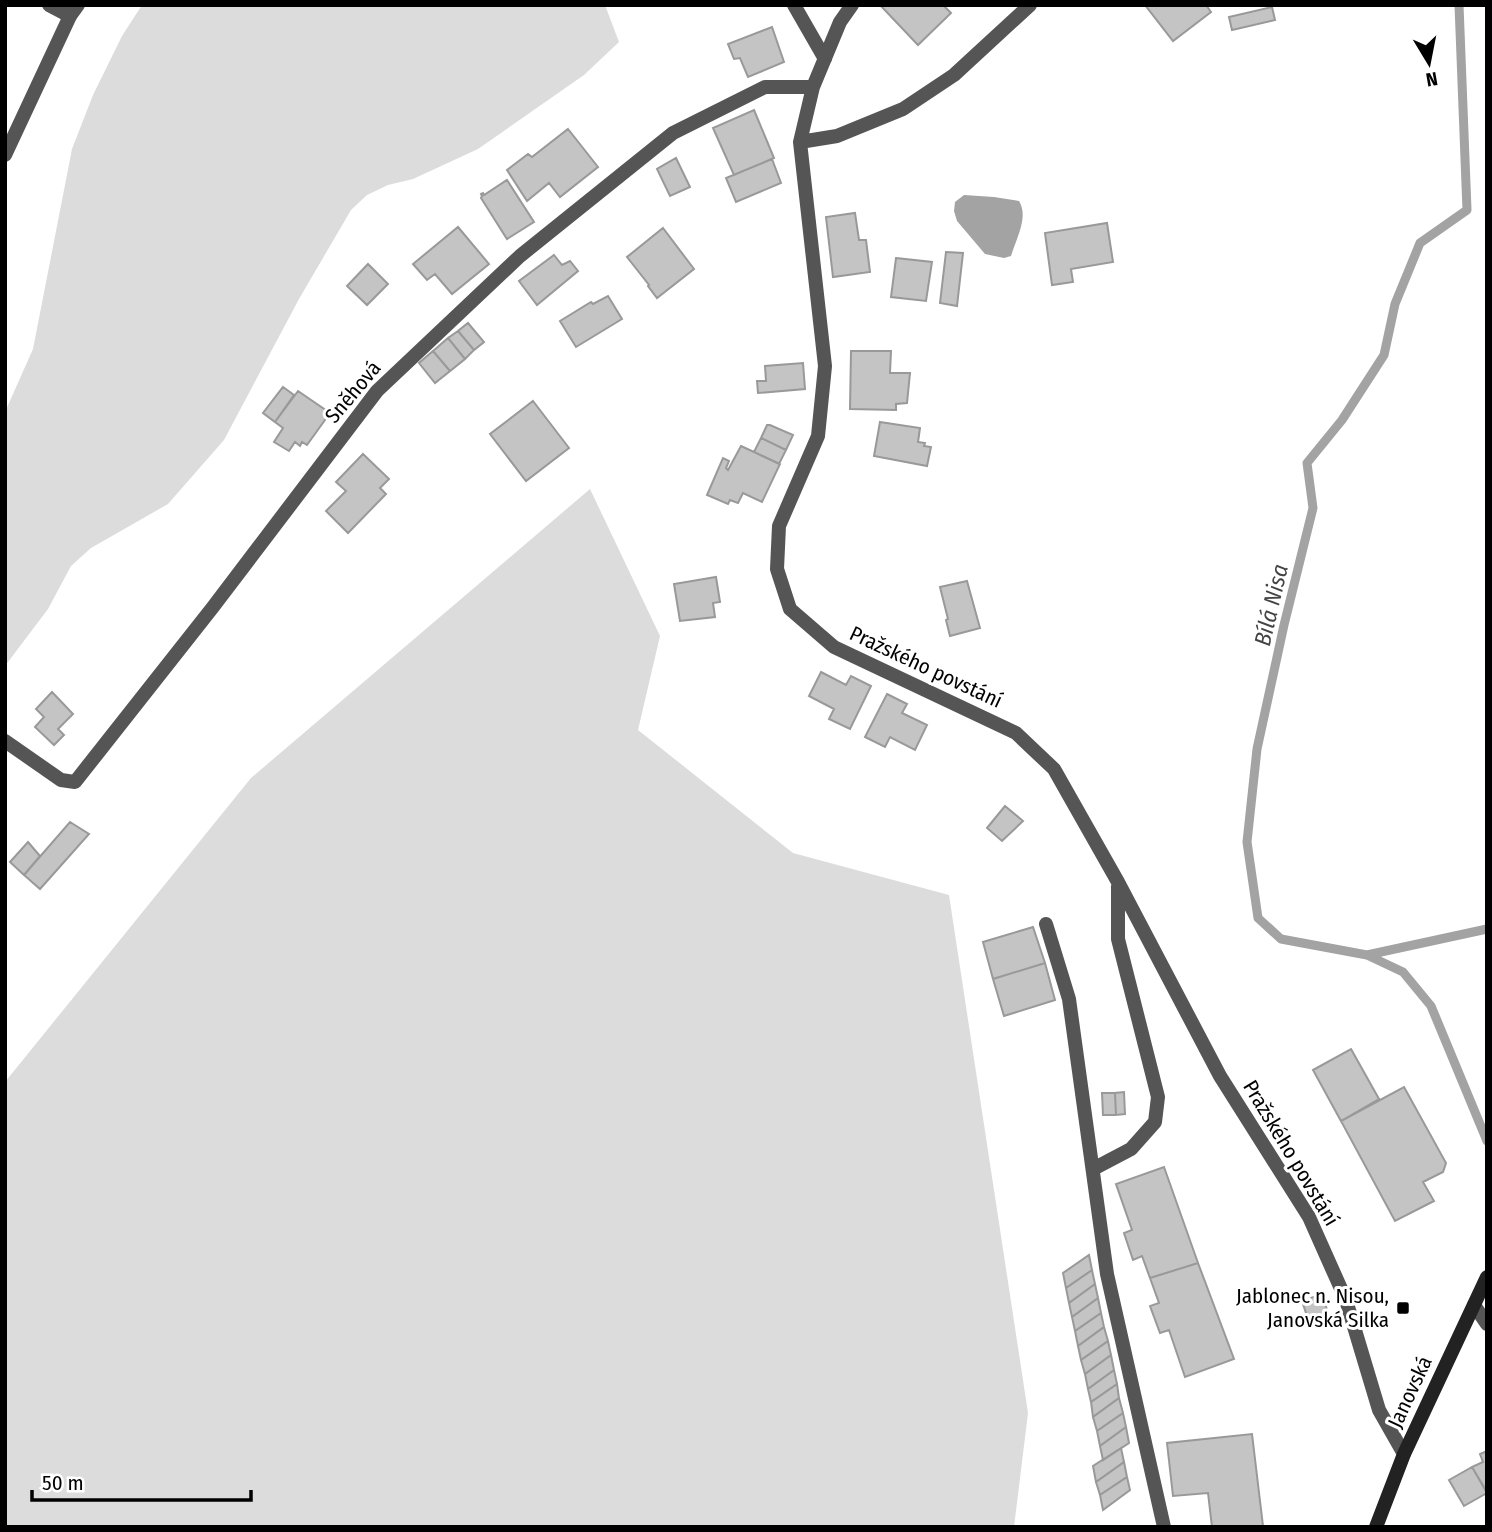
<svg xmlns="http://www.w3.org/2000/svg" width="1492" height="1532" font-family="'Fira Sans Condensed',sans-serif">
	<rect width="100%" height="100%" fill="#fff"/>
	<path fill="#dcdcdc" d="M142,5h463l14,37 -35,33 -106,74 -65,30 -25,6 -21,10 -16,15 -52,89 -75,141 -56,64 -77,44 -20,18 -23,43 -43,57v-254l28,-63 39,-200 21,-54 29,-59z
		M590,489l70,147 -22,94 155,123 156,42 79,518 -14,114h-1009v-445l246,-304z"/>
	<path fill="#a3a3a3" d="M964,195l30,2 25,4c10,16 -3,38 -8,55l-7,2 -19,-4 -28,-33 -3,-10 1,-9z"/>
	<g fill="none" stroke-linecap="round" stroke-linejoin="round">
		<path stroke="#a3a3a3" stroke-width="9" d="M1459,5l8,205 -47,33 -25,61 -11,51 -42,65 -35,43 6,45 -29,117 -27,124 -10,93 11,76 23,21 86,16 36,17 28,34 56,135
			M1367,955l120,-26"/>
	</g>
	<path fill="#c4c4c4" stroke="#999" stroke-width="2" d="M880,5h63l8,8 -33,32z
		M1145,5h61l5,7 -38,29z
		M1272,7l3,13 -43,10 -3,-13z
		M772,27l12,35 -36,15 -8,-19 -6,1 -6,-15z
		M754,110l20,48 -40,17 -21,-47z
		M568,129l30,38 -38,30 -11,-14 -22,18 -20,-31 21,-16 4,3z
		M676,158l14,29 -20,9 -13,-27z
		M772,159l9,24 -45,19 -10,-24z
		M507,180l27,42 -27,17 -26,-41 1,-2 -1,-2 2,-1 1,2z
		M855,213l4,27h7l4,32 -37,5 -7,-60z
		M1107,223l6,39 -42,7 2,13 -21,3 -7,-52z
		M458,227l31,37 -37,30 -17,-20 -8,6 -14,-16z
		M663,228l31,41 -37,29 -9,-12 1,-1 -22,-28z
		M946,252l17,1 -6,53 -17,-3z
		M554,255l8,10 8,-4 8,10 -41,34 -18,-24z
		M896,258l36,4 -6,39 -35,-4z
		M368,264l20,20 -21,21 -20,-19z
		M608,296l14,23 -46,28 -16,-26 31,-19 2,2z
		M468,323l16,19 -10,8 -16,-19z
		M458,331l16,19 -9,9 -17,-21z
		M448,338l17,21 -15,12 -17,-20z
		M433,351l17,20 -15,12 -16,-20z
		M851,351h40l-1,22h20l-3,30 -11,1v6l-46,-1z
		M803,363l2,26 -47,4 -1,-12h9l-1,-15z
		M283,387l11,8 -19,27 -12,-9z
		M298,391l32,22 -23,32 -5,-3 -2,4 -5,-4 -6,9 -15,-9 9,-14 -8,-6z
		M533,401l36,47 -43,33 -36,-47z
		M880,422l40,6 -2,14 7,1 -1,3 7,1 -4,19 -53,-10z
		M767,425h3l23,10 -7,15 -25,-12z
		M761,438l25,12 -7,14 -25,-12z
		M741,446l39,18 -18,38 -19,-9 -5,10 -8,-3 -2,4 -21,-9 16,-37 6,3 -3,7 2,2z
		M363,454l26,25 -9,9 6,6 -38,39 -22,-22 20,-20 -10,-9z
		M716,577l4,25 -7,1 2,14 -35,4 -6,-37z
		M967,581l13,47 -30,8 -4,-16 2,-1 -8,-32z
		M821,672l25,13 5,-9 20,10 -21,43 -21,-10 5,-10 -25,-13z
		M52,692l21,22 -15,15 6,6 -10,10 -19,-18 9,-10 -8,-8z
		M887,694l20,10 -5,9 25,12 -12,25 -25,-13 -5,10 -20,-10z
		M1005,806l18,15 -21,20 -15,-13z
		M70,822l19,12 -49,55 -16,-14z
		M28,842l12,14 -16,19 -14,-13z
		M1033,927l12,36 -52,16 -10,-37z
		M1045,963l10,37 -51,16 -11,-37z
		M1351,1049l28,50 -38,22 -28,-51z
		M1404,1087l42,76 -3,9 -20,10 11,19 -39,20 -54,-100z
		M1124,1092l1,22 -9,1 -1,-22z
		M1102,1093h13l1,22h-13z
		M1164,1167l34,96 -48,15 -8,-22 -9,4 -9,-27 8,-3 -16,-46z
		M1089,1255l3,15 -26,18 -3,-15z
		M1198,1263l36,96 -49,18 -16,-47 -9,3 -10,-27 9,-3 -9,-25z
		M1092,1270l3,14 -26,19 -3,-15z
		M1095,1284l3,14 -26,19 -3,-14z
		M1322,1294l7,22 -20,6 -7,-21z
		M1098,1298l3,15 -26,18 -3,-14z
		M1101,1313l3,14 -26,19 -3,-15z
		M1104,1327l4,14 -27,19 -3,-14z
		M1108,1341l3,14 -26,19 -4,-14z
		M1111,1355l3,15 -26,19 -3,-15z
		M1114,1370l3,14 -26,18 -3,-13z
		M1117,1384l2,14 -26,19 -2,-15z
		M1119,1398l4,15 -26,18 -4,-14z
		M1123,1413l3,14 -26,19 -3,-15z
		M1126,1427l3,16 -26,17 -3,-14z
		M1252,1434l11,92 -51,1 -4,-34 -35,3 -6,-53z
		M1121,1448l3,14 -28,20 -3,-16z
		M1487,1451v41l-15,-25 11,-5 -3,-8z
		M1124,1462l3,15 -27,18 -4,-13z
		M1472,1467l15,26 -23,13 -15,-26z
		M1127,1477l3,13 -27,20 -3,-15z"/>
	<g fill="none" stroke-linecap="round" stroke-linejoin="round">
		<path stroke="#555" stroke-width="14" d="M49,5l21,11
			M1474,1305l13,19"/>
		<path stroke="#555" stroke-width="14" d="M794,5l31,54
			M852,5l-12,17 -27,65 -13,55 25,224 -7,70 -39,90 -2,43 13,40 44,38 182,86 38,36 64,113 102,194 89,141 37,83 33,110 25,44
			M800,142l37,-6 66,-27 51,-34 76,-70
			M5,155l65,-139 8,-11
			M5,741l56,39 14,2 138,-175 164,-216 143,-135 153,-123 92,-46h48
			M1046,924l23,75 38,275 57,253
			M1093,1169l38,-20 24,-27 3,-25 -40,-158v-53"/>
		<path stroke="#222" stroke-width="14" d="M1376,1527l28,-73 83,-177"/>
	</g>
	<rect fill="#000" stroke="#fff" stroke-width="2.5" x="1396" y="1301" width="14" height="14" rx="3.5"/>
	<g text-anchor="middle" stroke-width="6" stroke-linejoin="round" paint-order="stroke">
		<g font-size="21" fill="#000" stroke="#fff">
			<text transform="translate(353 392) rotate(-50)" y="7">Sněhová</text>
			<text transform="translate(926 667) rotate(25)" y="7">Pražského povstání</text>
			<text transform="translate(1291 1153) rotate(59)" y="7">Pražského povstání</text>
			<text transform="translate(1410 1392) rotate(-65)" y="7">Janovská</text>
		</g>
		<g font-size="21" fill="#000" stroke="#fff" text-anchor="end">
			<text x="1389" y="1303">Jablonec n. Nisou,<tspan x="1389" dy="24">Janovská Silka</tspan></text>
		</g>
		<g font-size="23" font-style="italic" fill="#444" stroke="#fff">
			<text transform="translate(1271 605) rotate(-77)" y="8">Bílá Nisa</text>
		</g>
	</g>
	<rect width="1492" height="1532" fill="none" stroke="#000000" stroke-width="14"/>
	<g transform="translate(1429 63) rotate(170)" stroke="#ffffff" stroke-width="5" paint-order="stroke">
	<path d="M0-5L12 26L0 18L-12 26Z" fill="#000000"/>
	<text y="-10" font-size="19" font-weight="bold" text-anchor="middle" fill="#000000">N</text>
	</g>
	<path d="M32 1490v10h219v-10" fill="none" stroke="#000000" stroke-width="3.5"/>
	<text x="42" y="1490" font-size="21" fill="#000000" stroke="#ffffff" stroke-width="5" paint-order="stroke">50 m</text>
</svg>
